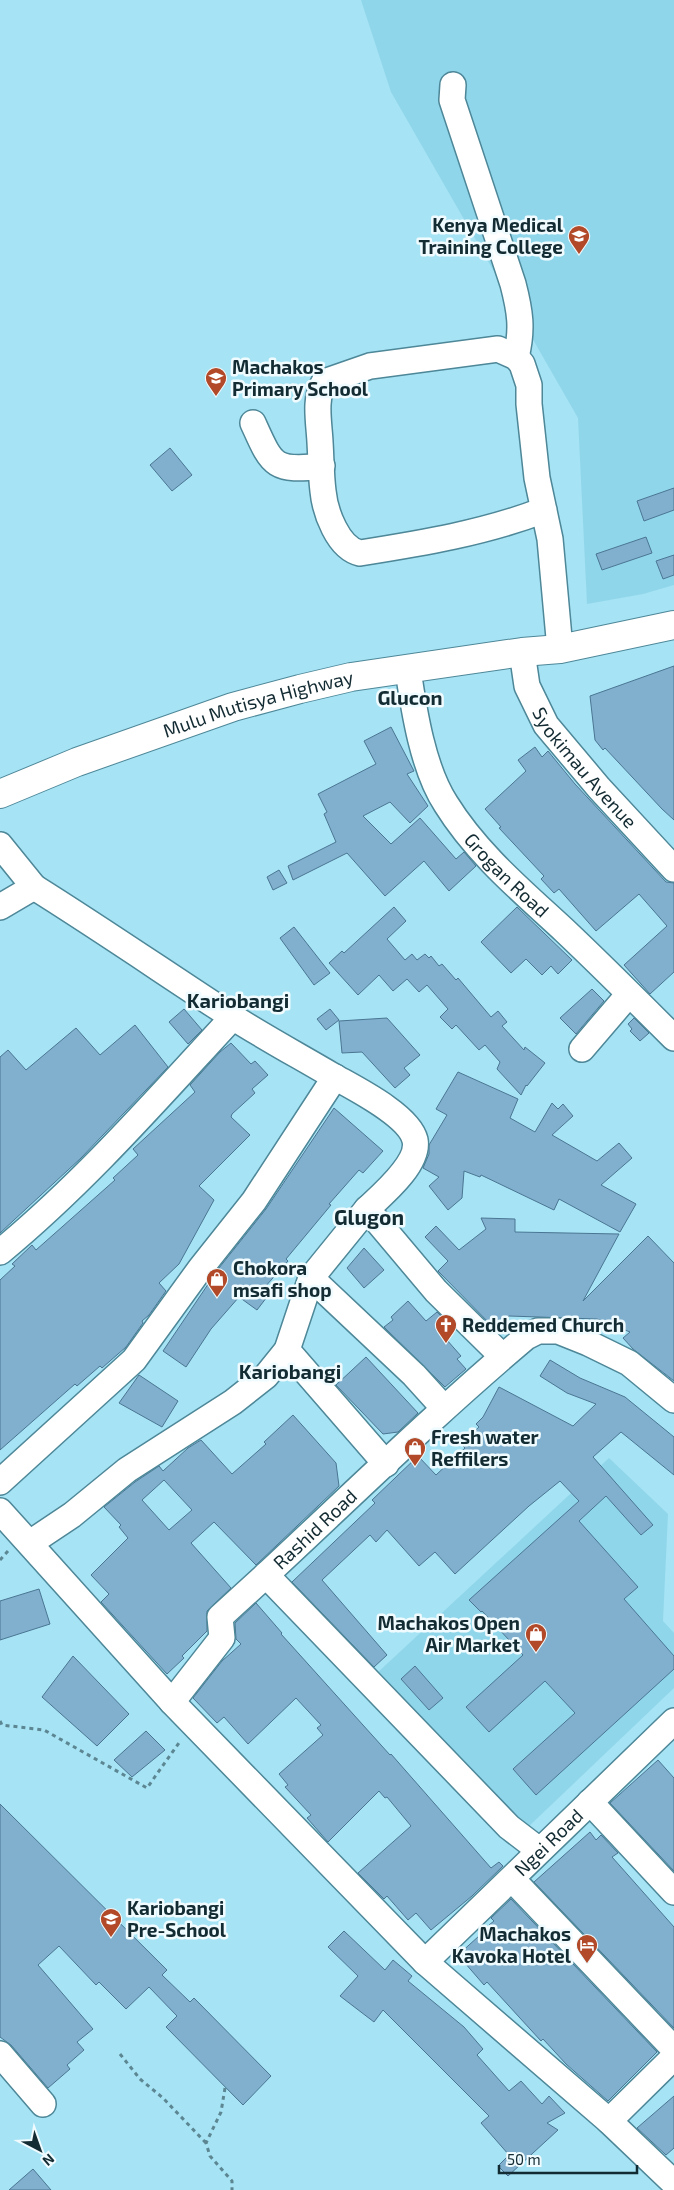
<svg xmlns="http://www.w3.org/2000/svg" width="674" height="2190" font-family="'Exo 2',sans-serif">
	<rect width="100%" height="100%" fill="#a6e3f4"/>
	<path fill="#90d6eb" d="M361,0h313v585l-31,9 -56,10 -9,-186 -187,-326z
		M609,1458l59,56 -5,107 11,12v55l-148,141 -150,-155z"/>
	<path fill="#81afce" stroke="#4a7693" fill-rule="evenodd" d="M170,448l22,27 -20,16 -22,-26z
		M674,488v22l-30,11 -7,-20z
		M646,537l6,16 -50,17 -6,-16z
		M674,555v20l-11,4 -7,-18z
		M674,666v154l-12,-11 -57,-61 -2,2 -8,-10 -5,-44z
		M391,727l23,44 -7,3 21,32 -18,17 -20,-21 -27,14 28,28 29,-26 36,41 8,-7 12,14 -27,25 -25,-30 -39,35 -38,-43 -54,27 -5,-14 48,-24 -12,-28 3,-2 -9,-18 58,-30 -12,-23z
		M535,747l7,10 6,-6 27,33 91,98 8,1v89l-24,22 -26,-29 43,-39 -28,-32 -43,37 -37,-42 -5,4 -13,-14 3,-3 -45,-48 2,-1 -16,-18 41,-38 -8,-11z
		M279,870l8,13 -14,7 -6,-13z
		M394,907l12,14 -19,18 18,21 7,-6 5,6 8,-6 4,4 2,-2 8,10 3,-2 14,16 2,-2 33,39 7,-6 9,11 -5,4 22,24 1,-3 20,16 -18,23 -1,-1 -5,10 -24,-26 3,-7 -15,-17 -6,5 -23,-25 -4,4 -12,-12 8,-8 -21,-24 -8,7 -12,-13 -14,12 -14,-16 -21,20 -29,-32 13,-12 2,2z
		M517,907l55,53 -14,14 -7,-8 -9,9 -16,-16 -15,14 -30,-31z
		M294,927l36,46 -16,12 -34,-47z
		M592,989l12,12 -28,33 -16,-16z
		M184,1009l18,21 -14,14 -19,-22z
		M330,1009l9,11 -13,10 -9,-11z
		M387,1018l33,37 -16,13 6,7 -15,13 -33,-36 -20,1 -3,-32z
		M634,1018l15,15 -9,8 -10,-10 2,-2 -4,-5z
		M135,1025l33,42 -87,91 -81,75v-176l8,-7 18,20 50,-42 24,27z
		M231,1043l20,21 4,-3 13,14 -16,14 3,4 -23,21 -1,3 19,18 -51,51 15,14 -35,64 -20,19 7,8 -17,24 -7,6 1,2 -17,24 -24,21 -2,-2 -23,20 -2,-2 -75,66v-170l15,-14 -3,-2 20,-19 4,5 79,-70 -2,-2 25,-23 -5,-6 62,-57 -5,-7 30,-33z
		M458,1072l60,27 -8,19 25,14 17,-29 6,6 5,-5 10,12 -21,19 45,26 22,-18 13,15 -31,27 35,19 -16,28 -61,-33 -5,11 -73,-35 -1,2 -16,-6 -2,27 -14,12 -19,-24 10,-9 -16,-9 6,-14v-9l18,-30 -11,-6z
		M334,1108l49,43 -20,22 -4,-3 -30,34 2,1 -45,54 2,2 -24,27 6,5 -13,17 -18,-13 -28,32 -25,38 -23,-16 56,-83 47,-59z
		M481,1218l34,1v13l104,2 -36,67 65,-65 26,27v118l-41,-32 -10,-11 7,-6 -33,-13 -88,-3 -14,13 -57,-58 10,-10 -23,-24 11,-11 23,24 27,-21z
		M364,1248l20,22 -20,18 -17,-20z
		M408,1301l18,20 11,-9 11,11 -9,8 22,25 -4,3 9,10 -21,18 -61,-60 9,-7 -2,-3z
		M366,1357l52,56 -20,19 -15,2 -47,-49z
		M550,1360l30,18 45,19 49,40v38l-53,-43 -28,25 60,68 -12,10 -35,-39 -27,25 59,66 -14,12 50,57v13l-138,126 -23,-26 62,-56 -30,-32 -56,51 -23,-25 57,-52 -41,-44 -1,1 -12,-12 110,-99 -19,-20 -31,25 -74,68 -20,-22 -16,14 -32,-36 -11,12 -6,-7 -48,45 65,75 -13,12 -82,-85 83,-79 -3,-3 46,-44 18,19 29,-27 -4,-4 18,-17 -3,-3 7,-7 16,-30 74,39 23,-22 -29,-11 -27,-17z
		M139,1375l39,26 -16,26 -43,-24z
		M293,1415l43,48 3,23 -83,79 -42,-43 -23,21 40,45 -24,23v20l-25,25 2,2 -17,16 -66,-72 8,-8 -18,-19 37,-37 -9,-11 2,-2 -17,-18 31,-25 24,-16 4,5 25,-23 13,-8 31,34 34,-30 -2,-2zM164,1480l28,30 -23,20 -27,-30z
		M39,1589l11,35 -50,16v-39z
		M256,1603l26,30 -1,1 109,121 1,-1 100,114 8,-6 4,4 -31,30 -41,34 -15,-17 -8,7 -21,-24 -3,3 -26,-26 53,-47 -24,-29 -2,1 -6,-7 -51,51 -21,-24 4,-3 -26,-28 3,-2 -9,-11 44,-39 -6,-7 4,-3 -25,-27 -48,46 -24,-27 -7,6 -24,-25 29,-37 19,-17 -5,-5 -1,-16z
		M73,1656l56,58 -32,32 -55,-49z
		M415,1666l28,32 -14,12 -28,-31z
		M146,1731l19,19 -33,27 -18,-17z
		M658,1760l16,18v93l-64,-68z
		M0,1804l167,166 -5,5 28,27 4,-4 77,78 -28,29 -77,-78 11,-11 -28,-29 -23,22 -27,-27 -3,3 -37,-39 -21,19 55,64 -16,13 7,8 -17,15 3,4 -22,19 -37,-43 -11,-8z
		M590,1832l6,8 5,-5 17,18 -6,4 62,70v101l-140,-146z
		M511,1899l146,153 -49,49 -42,-37 -23,-25 -2,2 -54,-59 -3,3 -26,-30 32,-29 -1,-1 5,-4 -3,-3z
		M344,1931l41,39 8,-10 19,16 -4,5 56,46 19,22 -6,6 32,36 12,-10 21,23 7,-8 16,17 -18,10 11,7 -50,46 -10,-10 11,-11 -28,-32 8,-7 -106,-106 -9,12 -34,-26 18,-20 -30,-29z
		M674,2096v52l-8,7 -29,-27z
		M33,2169l18,21h-42z"/>
	<g fill="none" stroke-linecap="round" stroke-linejoin="round">
		<g stroke="#4d8798" stroke-width="28">
			<g id="minor">
				<path d="M453,85l-1,15 61,184c7,27 10,45 3,73"/>
				<path d="M253,423c19,42 20,49 69,43"/>
				<path d="M544,510c-60,23 -121,33 -184,43 -22,-5 -35,-41 -37,-62 -2,-16 -2,-33 -3,-49 -1,-20 -6,-43 4,-60l46,-16 128,-17 18,8 6,7 7,21v19l8,74 13,61 10,110"/>
				<path id="s1" d="M522,652l5,34 19,39 53,63 75,81"/>
				<path id="s2" d="M408,670c6,41 15,99 38,134 31,50 77,88 119,127 37,35 73,71 109,107"/>
				<path d="M0,845l34,42 -34,20"/>
				<path d="M34,887c67,42 131,86 197,129 33,21 68,40 102,60 21,12 76,39 82,64 5,23 -32,54 -48,69l69,82 66,65"/>
				<path d="M582,1049l47,-55"/>
				<path d="M0,1252c85,-70 158,-154 233,-235"/>
				<path d="M311,1278l103,97 29,32"/>
				<path d="M287,1350l99,114"/>
				<path d="M0,1482l134,-122 66,-91 54,-68 81,-124"/>
				<path d="M0,1511l172,191 253,260 184,159 65,62"/>
				<path d="M30,1543l42,-28 55,-45 106,-68 33,-26 21,-26 24,-72 56,-69"/>
				<path d="M172,1702l50,-64 -2,-21 46,-42"/>
				<path d="M590,1802l84,90"/>
				<path id="s3" d="M539,1850l-30,-23 -243,-252c86,-80 170,-162 260,-238l12,-6h20l30,12 41,20 45,37"/>
				<path d="M512,1879l162,170"/>
				<path id="s4" d="M425,1962l249,-241"/>
				<path d="M0,2054l43,50"/>
				<path d="M609,2121l65,-64"/>
			</g>
		</g>
		<g stroke="#4d8798" stroke-width="30">
			<g id="highway">
				<path id="s5" d="M0,794l77,-32 156,-55 67,-18 51,-12 171,-25 38,-3 114,-24"/>
			</g>
		</g>
		<path stroke="#5c8692" stroke-width="3" stroke-dasharray="4 4" stroke-linecap="butt" d="M0,1560l8,-9
			M0,1721l2,4 42,5 103,58 34,-48
			M120,2054l20,25 23,19 43,45
			M225,2088l-4,24 -15,31 4,13 22,25v9"/>
		<use href="#minor" stroke="#fff" stroke-width="25"/>
		<use href="#highway" stroke="#fff" stroke-width="28"/>
	</g>
	<defs>
		<g id="university-pin" transform="scale(1.125)"><path d="M0 17L-7.5 6A9.5 9.5 0 1 1 7.5 6Z" fill="#b24928" stroke="#effbfe"/><path d="M0-5L7-2L0 1L-7-2ZM-4 1L0 2.5L4 1V4Q0 6-4 4Z" fill="#fff"/></g>
		<g id="school-pin" transform="scale(1.125)"><path d="M0 17L-7.5 6A9.5 9.5 0 1 1 7.5 6Z" fill="#b24928" stroke="#effbfe"/><path d="M0-5L7-2L0 1L-7-2ZM-4 1L0 2.5L4 1V4Q0 6-4 4Z" fill="#fff"/></g>
		<g id="shop-pin" transform="scale(1.125)"><path d="M0 17L-7.5 6A9.5 9.5 0 1 1 7.5 6Z" fill="#b24928" stroke="#effbfe"/><path d="M-5-2.5h2.3a2.7 3.5 0 0 1 5.4 0H5L5.5 6h-11ZM-1.5-2.5h3a1.5 2.3 0 0 0-3 0Z" fill="#fff"/></g>
		<g id="church-pin" transform="scale(1.125)"><path d="M0 17L-7.5 6A9.5 9.5 0 1 1 7.5 6Z" fill="#b24928" stroke="#effbfe"/><path d="M-1.2-6h2.4v3.5h3.3v2.4h-3.3V6h-2.4V-.1h-3.3v-2.4h3.3Z" fill="#fff"/></g>
		<g id="hotel-pin" transform="scale(1.125)"><path d="M0 17L-7.5 6A9.5 9.5 0 1 1 7.5 6Z" fill="#b24928" stroke="#effbfe"/><path d="M-6-4.5h1.5V1H6V5H4.5V3h-9V5H-6ZM-4 0a1.8 1.8 0 1 1 3.6 0ZM.5 0V-2.5h3Q6-2.5 6 0Z" fill="#fff"/></g>
	</defs>
	<g fill-rule="evenodd">
		<use href="#university-pin" x="579" y="236"/>
		<use href="#school-pin" x="216" y="378"/>
		<use href="#shop-pin" x="217" y="1279"/>
		<use href="#church-pin" x="446" y="1325"/>
		<use href="#shop-pin" x="415" y="1448"/>
		<use href="#shop-pin" x="536" y="1634"/>
		<use href="#school-pin" x="111" y="1919"/>
		<use href="#hotel-pin" x="587" y="1945"/>
	</g>
	<g text-anchor="middle" stroke-width="5" stroke-linejoin="round" paint-order="stroke">
		<g font-size="19" font-weight="bold" fill="#132b32" stroke="#effbfe" text-anchor="start">
			<text x="563" y="232" text-anchor="end">Kenya Medical<tspan x="563" dy="22">Training College</tspan></text>
			<text x="232" y="374">Machakos<tspan x="232" dy="22">Primary School</tspan></text>
			<text x="233" y="1275">Chokora<tspan x="233" dy="22">msafi shop</tspan></text>
			<text x="462" y="1332">Reddemed Church</text>
			<text x="431" y="1444">Fresh water<tspan x="431" dy="22">Reffilers</tspan></text>
			<text x="520" y="1630" text-anchor="end">Machakos Open<tspan x="520" dy="22">Air Market</tspan></text>
			<text x="127" y="1915">Kariobangi<tspan x="127" dy="22">Pre-School</tspan></text>
			<text x="571" y="1941" text-anchor="end">Machakos<tspan x="571" dy="22">Kavoka Hotel</tspan></text>
		</g>
		<g font-size="19" fill="#132b32" stroke="#effbfe">
			<text dy="7" stroke="none"><textPath href="#s5" startOffset="274">Mulu Mutisya Highway</textPath></text>
			<text dy="7" stroke="none"><textPath href="#s1" startOffset="135">Syokimau Avenue</textPath></text>
			<text dy="7" stroke="none"><textPath href="#s2" startOffset="234">Grogan Road</textPath></text>
			<text dy="7" stroke="none"><textPath href="#s3" startOffset="455">Rashid Road</textPath></text>
			<text dy="7" stroke="none"><textPath href="#s4" startOffset="172">Ngei Road</textPath></text>
		</g>
		<g font-size="20" font-weight="bold" fill="#132b32" stroke="#effbfe">
			<text x="410" y="705">Glucon</text>
			<text x="238" y="1008">Kariobangi</text>
			<text x="290" y="1379">Kariobangi</text>
		</g>
		<g font-size="21" font-weight="bold" fill="#132b32" stroke="#effbfe">
			<text x="369" y="1225">Glugon</text>
		</g>
	</g>
	<g transform="translate(40 2150) rotate(139)" stroke="#effbfe" stroke-width="4" paint-order="stroke">
	<path d="M0-4L9 19L0 12L-9 19Z" fill="#132b32"/>
	<text y="-8" font-size="14" font-weight="bold" text-anchor="middle" fill="#132b32">N</text>
	</g>
	<path d="M499 2165v8h138v-8" fill="none" stroke="#132b32" stroke-width="2.5"/>
	<text x="507" y="2165" font-size="15" fill="#132b32" stroke="#effbfe" stroke-width="4" paint-order="stroke">50 m</text>
</svg>
